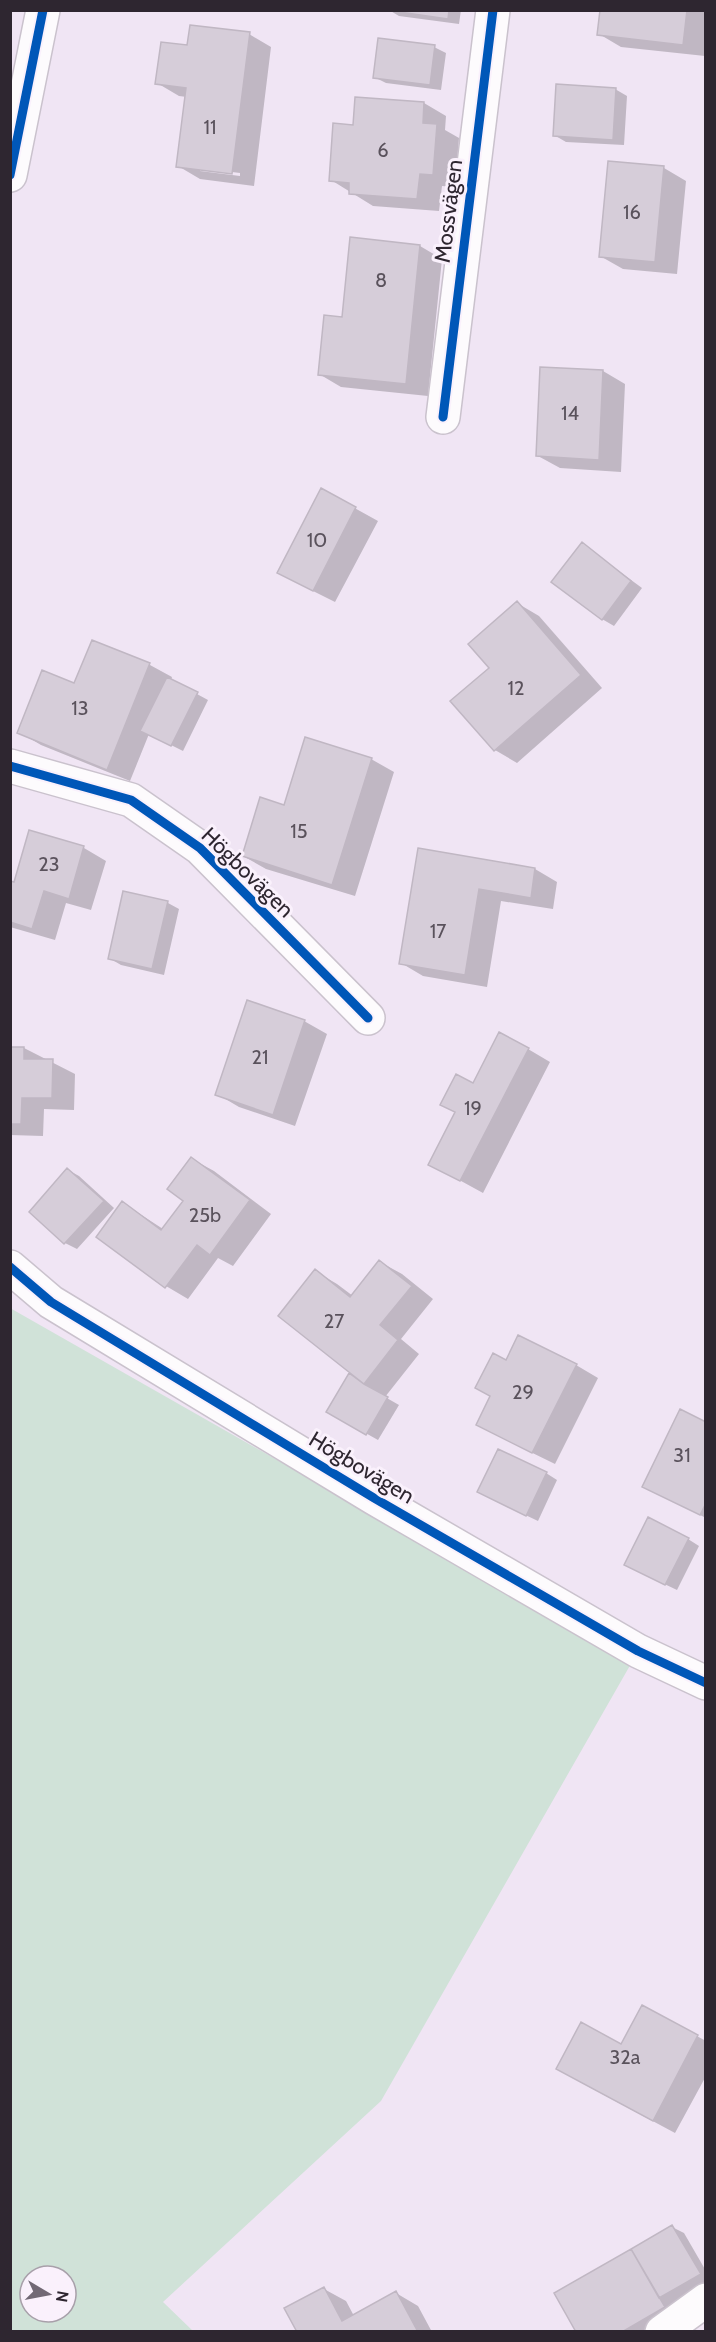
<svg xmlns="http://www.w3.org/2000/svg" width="716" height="2342" font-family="Cabin,sans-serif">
	<rect width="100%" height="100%" fill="#f0e5f4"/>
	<path fill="#d0e2d8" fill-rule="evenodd" d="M10,1308l622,354 -251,439 -218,201 30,29h-182zM30,2276h36v36h-36z"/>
	<path fill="#0003" fill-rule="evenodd" d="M389,10h72l-2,14 -60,-8z
		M602,10h104l-1,46 -84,-9 -22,-13z
		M249,34l22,13 -17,139 -54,-7 -22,-13 9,-69 -8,-1 -22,-13 31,-36zM200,168l40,5v3l-40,-5z
		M434,47l12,6 -5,37 -55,-7 -12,-6z
		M615,89l12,7 -3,49 -58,-3 -12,-7z
		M424,103l22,13 -1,14 14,8 -4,49 -13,-1 -3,25 -66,-5 -42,-26 23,-54z
		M609,163l55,5 22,13 -9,93 -54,-5 -23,-13z
		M351,239l69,7 22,13 -14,137 -87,-9 -22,-13 24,-55z
		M603,371l22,13 -4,88 -61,-4 -22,-12z
		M322,490l56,31 -43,81 -34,-17z
		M582,544l60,44 -28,38 -12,-7z
		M517,603l22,13 63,72 -85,75 -22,-13 -4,-82z
		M93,641l57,24 22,12 -1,3 37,20 -25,51 -34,-17 -19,47 -89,-36 -22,-13 56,-47z
		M371,759l23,13 -39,124 -89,-27 -23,-13z
		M30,832l54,16 22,13 -15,49 -25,-7 -11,37 -45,-13v-44l5,1z
		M419,850l116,19 22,13 -4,27 -52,-8 -14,86 -64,-11 -22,-13z
		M124,893l44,10 11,6 -15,66 -43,-10 -12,-7z
		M248,1002l56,19 23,13 -32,92 -56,-19 -22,-13z
		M10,1048h14l51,26 -1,36 -30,-1 -1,27 -33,-1z
		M528,1049l22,13 -67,131 -53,-29 44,-79z
		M192,1159l22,12 57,43 -38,52 -15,-8 -30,41 -22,-13 -43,-83 40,26 22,-28z
		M68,1170l11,6 35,32 -37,41 -12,-6 -34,-31z
		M380,1262l22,12 31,25 -32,40 18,15 -34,43 14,8 -21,35 -50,-28 30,-34 -43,-107 22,13 16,12z
		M506,1362l70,3 22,13 -43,86 -55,-27z
		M706,1423v95l-62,-31z
		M546,1473l11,7 -19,41 -48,-23z
		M688,1539l11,7 -22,44 -40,-19z
		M643,2007l63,34v35l-31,57 -95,-51 42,-36z
		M672,2227l12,6 22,38v13l-31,18 11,18 -20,12h-88z
		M324,2289l22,12 8,15 42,-23 22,13 14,26h-134z"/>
	<path fill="#d6cdd9" stroke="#c0b7c3" stroke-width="1.5" d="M386,10h63l-1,9z
		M600,10h87l-4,35 -86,-10z
		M190,25l60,7 -18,142 -56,-7 10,-79 -31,-4 6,-42 26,3z
		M378,38l57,7 -5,40 -57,-7z
		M556,84l60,4 -3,52 -60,-4z
		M355,97l69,5 -1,21 14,1 -4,51 -13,-1 -3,25 -68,-5v-11l-20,-2 4,-58 20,2z
		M608,161l56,5 -9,96 -56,-5z
		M350,237l70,8 -14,139 -88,-9 6,-60 18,2z
		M540,367l63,3 -4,90 -63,-4z
		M321,488l35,19 -43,84 -36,-18z
		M582,542l49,39 -29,39 -51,-38z
		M517,601l64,74 -87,76 -44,-50 39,-33 -21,-24z
		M92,640l58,23 -43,107 -90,-37 25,-63 32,13z
		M167,677l31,15 -27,54 -31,-15z
		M305,737l67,21 -40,127 -90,-29 18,-59 24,8z
		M29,830l55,16 -15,53 -25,-8 -12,38 -22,-7v-41l4,1z
		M418,848l117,20 -4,30 -52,-9 -14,86 -66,-11z
		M123,891l45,10 -16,68 -44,-10z
		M247,1000l58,20 -32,95 -58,-20z
		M499,1032l30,16 -69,133 -32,-16 27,-53 -15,-7 16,-31 17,9z
		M10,1047h14v12h29l-1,39h-30l-1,26h-11z
		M191,1157l59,43 -40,55 -13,-10 -32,43 -69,-51 26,-36 39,29 22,-29 -16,-12z
		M67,1168l37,33 -40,43 -35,-32z
		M379,1260l33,26 -32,39 18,15 -34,44 -86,-68 37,-47 35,28z
		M518,1335l59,29 -45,89 -56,-28 14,-29 -15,-8 18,-35 13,7z
		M349,1373l15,11 24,13 -22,38 -40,-23z
		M680,1409l26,13v81l-6,12 -58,-28z
		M498,1449l49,23 -21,44 -49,-24z
		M648,1517l41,21 -24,47 -41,-20z
		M642,2005l56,30 -45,86 -97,-52 25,-47 40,22z
		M672,2225l29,49 -42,24 -28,-49z
		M631,2249l34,58 -43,25h-46l-22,-39z
		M324,2287l18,34 54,-30 22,41h-121l-13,-24z"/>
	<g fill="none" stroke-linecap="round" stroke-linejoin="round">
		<g stroke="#cac2cd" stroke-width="36">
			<path id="minor" d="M10,175l33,-165
				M443,417l50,-407
				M10,766l121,34 69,48 168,170
				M10,1267l41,35 323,196 264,153 68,32
				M662,2332l44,-32"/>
		</g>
		<use href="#minor" stroke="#fdfbfd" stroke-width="33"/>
		<g stroke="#faf1fc" stroke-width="13">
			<path id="cycleway" d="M10,175l33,-165
				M443,417l50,-407
				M10,766l121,34 69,48 168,170
				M10,1267l41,35 323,196 264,153 68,32"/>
		</g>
		<use href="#cycleway" stroke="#0057b8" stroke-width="9"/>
	</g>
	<g text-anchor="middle" stroke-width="6" stroke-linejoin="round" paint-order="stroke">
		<g font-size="20" fill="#5a525c">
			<text x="210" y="134">11</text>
			<text x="383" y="157">6</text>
			<text x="632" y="219">16</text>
			<text x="381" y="287">8</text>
			<text x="570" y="420">14</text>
			<text x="317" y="547">10</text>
			<text x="516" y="695">12</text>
			<text x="80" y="715">13</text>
			<text x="299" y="838">15</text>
			<text x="49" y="871">23</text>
			<text x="438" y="938">17</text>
			<text x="260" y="1064">21</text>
			<text x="473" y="1115">19</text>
			<text x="205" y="1222">25b</text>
			<text x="334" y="1328">27</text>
			<text x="523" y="1399">29</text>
			<text x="682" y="1462">31</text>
			<text x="625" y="2064">32a</text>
		</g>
		<g font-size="22" fill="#2e2630" stroke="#faf1fc">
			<text transform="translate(448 211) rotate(-83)" y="8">Mossvägen</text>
			<text transform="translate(248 872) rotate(44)" y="8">Högbovägen</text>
			<text transform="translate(362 1467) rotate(31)" y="8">Högbovägen</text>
		</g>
	</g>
	<rect width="716" height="2342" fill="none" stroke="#2e2630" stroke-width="24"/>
	<g transform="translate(48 2294) rotate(100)"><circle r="28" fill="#faf1fc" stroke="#a8a0aa" stroke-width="1.5"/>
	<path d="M0-4.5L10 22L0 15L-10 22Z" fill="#726975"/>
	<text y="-9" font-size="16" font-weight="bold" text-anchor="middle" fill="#2e2630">N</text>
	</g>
</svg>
